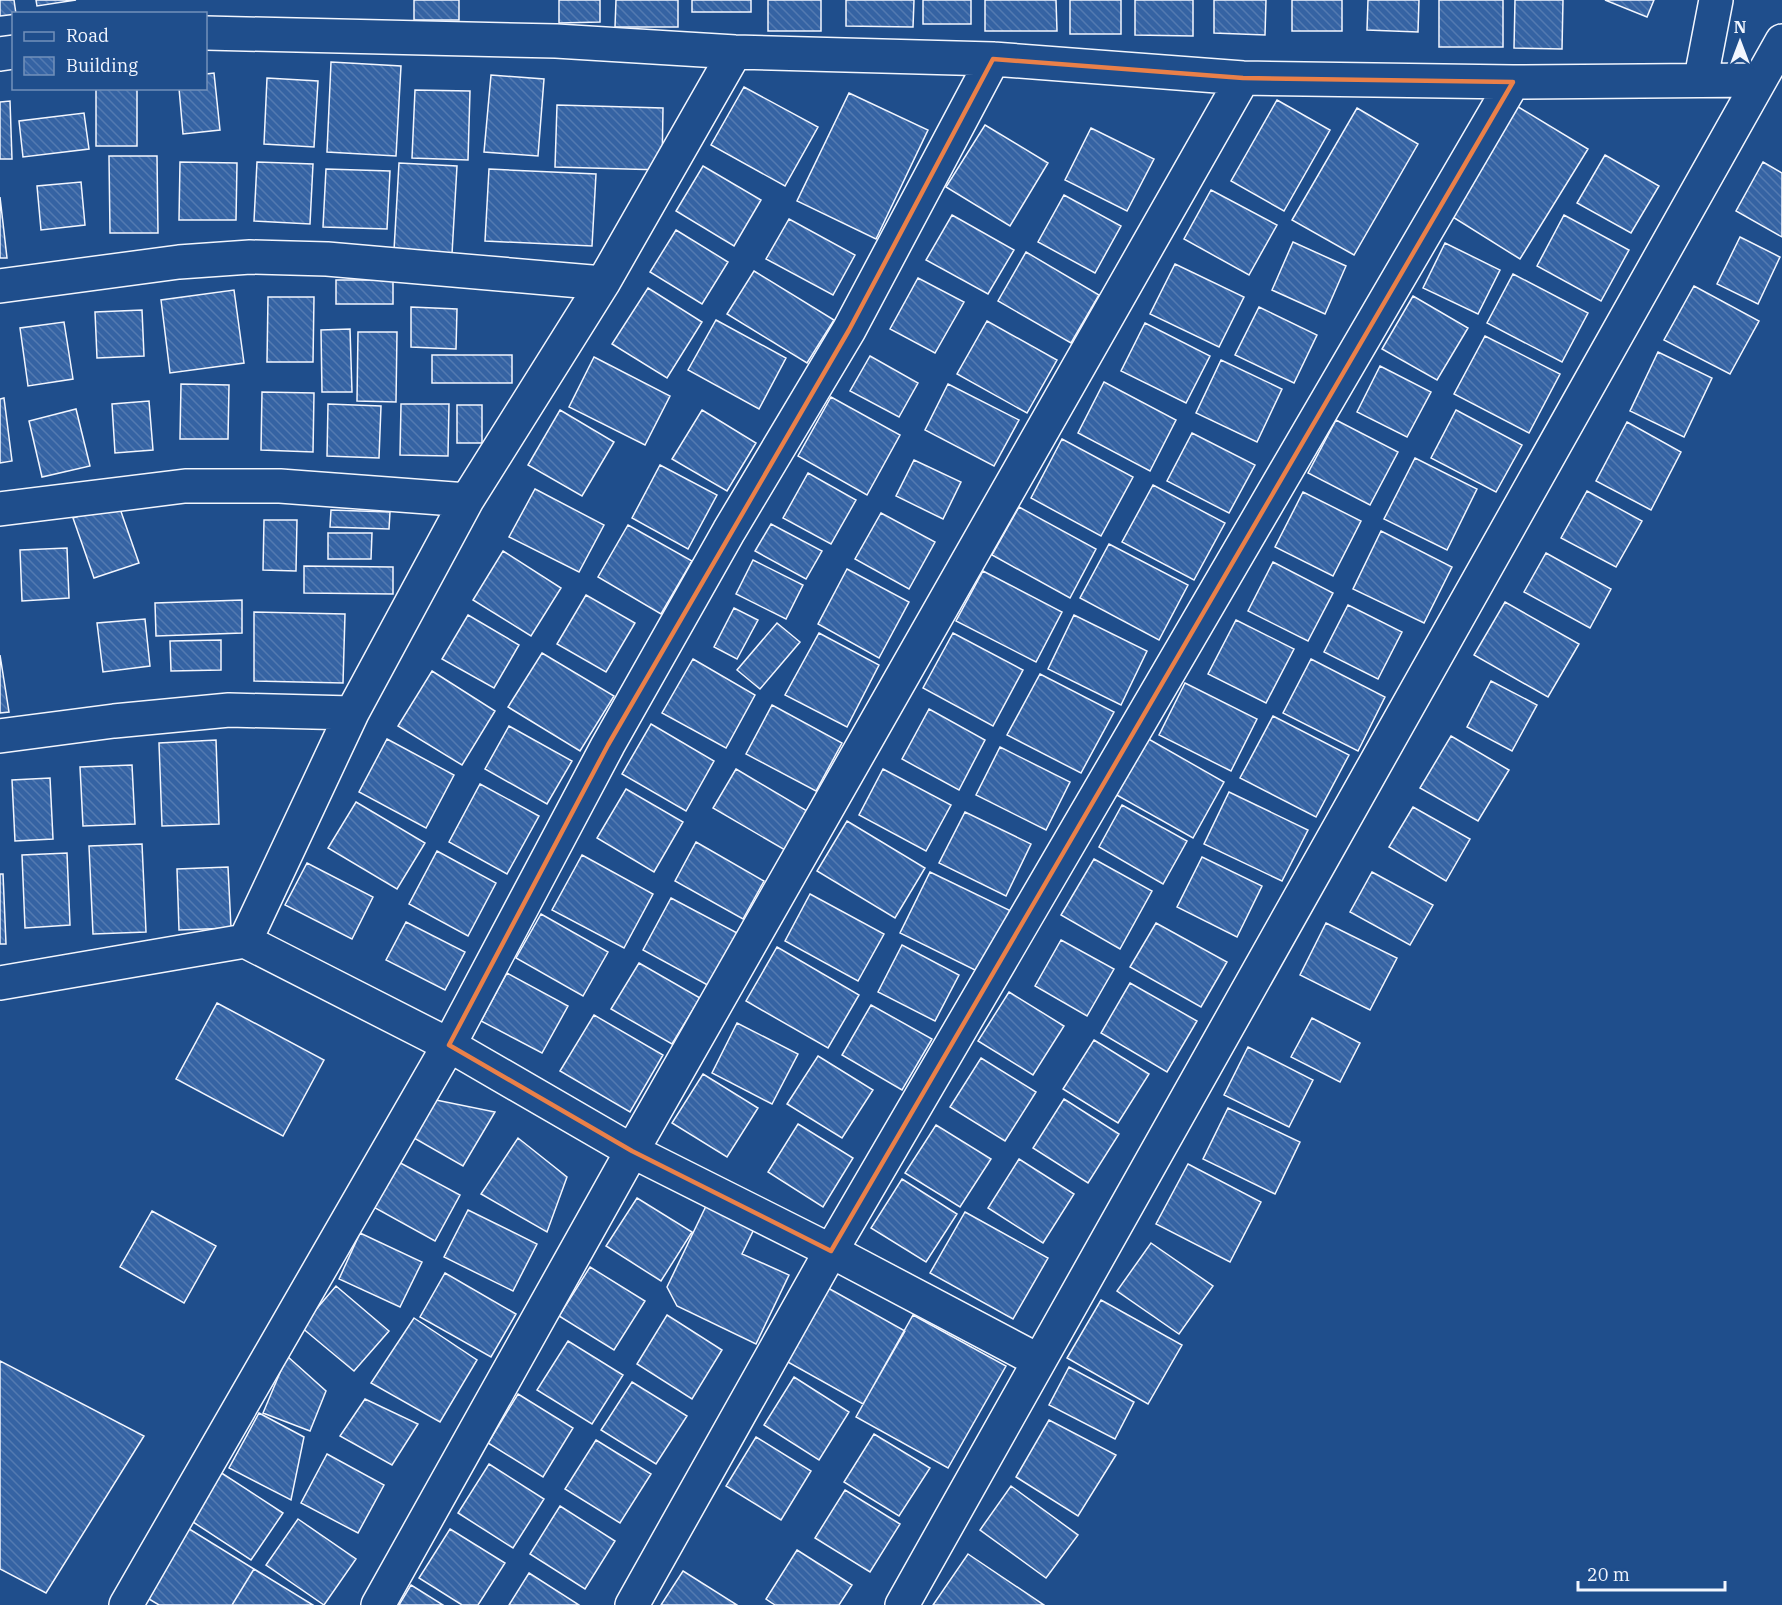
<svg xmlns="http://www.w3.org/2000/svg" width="1782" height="1605" font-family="'IBM Plex Serif',serif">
	<defs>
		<pattern id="building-back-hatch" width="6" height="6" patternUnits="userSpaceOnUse" patternTransform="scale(1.5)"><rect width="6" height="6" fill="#3563a3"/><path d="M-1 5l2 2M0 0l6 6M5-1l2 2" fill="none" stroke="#537ab1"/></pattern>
	</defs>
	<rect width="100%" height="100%" fill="#1f4e8c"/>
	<path fill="url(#building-back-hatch)" stroke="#f2f6ff" stroke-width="1.5" d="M0,0h14l2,14 -16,2z
		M36,0h40l-39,6z
		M414,0h45v20h-45z
		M559,0h41v22l-41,1z
		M616,0h62v27h-63z
		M692,0h59v12h-59z
		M768,0h53v31h-53z
		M846,0h68l-1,27 -67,-1z
		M923,0h48v24h-48z
		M985,0h71l1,31h-72z
		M1070,0h51v34h-51z
		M1135,0h58v36l-58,-1z
		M1214,0h52l-1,35 -51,-2z
		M1292,0h50v31h-50z
		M1368,0h51l-1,32 -51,-2z
		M1439,0h64v47h-64z
		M1515,0h48l-1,49 -48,-1z
		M1605,0h49l-7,17z
		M331,62l70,4 -5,90 -69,-4z
		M214,73l6,57 -37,4 -4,-46h27v-14z
		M491,75l53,4 -6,77 -54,-4z
		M267,78l51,3 -4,66 -50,-3z
		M744,87l74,40 -33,59 -74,-41z
		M96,88h41v58h-41z
		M415,90l55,1 -2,69 -56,-2z
		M849,93l79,37 -52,109 -79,-38z
		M1277,100l53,30 -46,81 -53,-30z
		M10,101l2,58h-12v-57z
		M557,105l106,3 -1,62 -107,-3z
		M1515,105l73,44 -68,110 -72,-45z
		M1357,108l61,36 -64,111 -62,-35z
		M84,113l5,36 -66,8 -4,-36z
		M985,125l63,38 -38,63 -64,-39z
		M1091,128l63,31 -27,52 -62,-31z
		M1605,155l54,31 -28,47 -54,-30z
		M109,156h48l1,77h-48z
		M180,162l57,1 -1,57h-57z
		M257,162l56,2 -3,60 -56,-3z
		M1763,162l19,11v64l-46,-26z
		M399,163l58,3 -5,88 -58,-4z
		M703,166l58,34 -27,46 -58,-35z
		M326,169l64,2 -3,58 -64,-2z
		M489,169l107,5 -4,72 -107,-5z
		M81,182l4,43 -44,5 -4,-44z
		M1211,190l66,35 -28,50 -65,-36z
		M1064,195l57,31 -26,47 -57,-31z
		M0,197l7,61h-7z
		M952,215l62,35 -26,44 -62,-34z
		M1564,215l65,35 -28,51 -64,-35z
		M789,219l66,36 -22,40 -67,-36z
		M676,230l52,32 -26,42 -52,-32z
		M1740,237l40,20 -22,47 -41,-20z
		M1293,242l53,24 -21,48 -53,-24z
		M1445,243l55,27 -22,44 -55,-26z
		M1026,252l73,43 -28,48 -73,-42z
		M1175,264l69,33 -25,50 -69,-33z
		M754,271l80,49 -27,43 -80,-49z
		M1513,274l75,39 -26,49 -75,-39z
		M918,278l46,24 -29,51 -45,-24z
		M336,280h57v24h-57z
		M1694,286l65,35 -29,53 -66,-34z
		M648,288l54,34 -35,56 -55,-34z
		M234,290l10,73 -74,10 -9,-73z
		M1413,296l55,32 -31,52 -55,-31z
		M268,297h46l-1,65h-46z
		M411,307l46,2 -1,40 -45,-2z
		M1259,307l58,28 -23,48 -59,-28z
		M142,310l2,46 -47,2 -2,-46z
		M716,320l70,38 -27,51 -71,-39z
		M987,321l70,39 -30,53 -70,-39z
		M64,322l9,57 -45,7 -8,-58z
		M1145,323l65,33 -24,47 -65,-32z
		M350,329l2,63h-30l-1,-62z
		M358,332h39l-1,70 -39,-1z
		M1485,336l75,38 -31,59 -75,-39z
		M1658,352l54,26 -28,59 -54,-26z
		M432,355h80v28h-80z
		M870,356l48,27 -19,34 -49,-26z
		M594,357l76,39 -25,49 -76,-38z
		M1221,360l61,29 -25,53 -61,-29z
		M1380,366l51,26 -24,45 -50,-25z
		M1104,382l72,38 -26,51 -72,-38z
		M181,384l48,1 -1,54h-48z
		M948,384l71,36 -25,46 -69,-36z
		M262,392l52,1 -1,59 -52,-2z
		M831,397l69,38 -33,60 -69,-39z
		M4,398l8,63 -12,2v-64z
		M149,401l4,49 -38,3 -3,-49z
		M328,404l53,2 -2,52 -52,-2z
		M401,404h48l-1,52 -48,-1z
		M457,405h25v38h-25z
		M76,409l14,57 -48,11 -13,-56z
		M560,410l54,32 -32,54 -54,-31z
		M702,410l54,33 -29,48 -55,-32z
		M1456,410l66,35 -26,47 -65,-34z
		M1336,420l62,32 -28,53 -62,-32z
		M1627,422l54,30 -30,58 -55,-29z
		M1192,433l63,32 -26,48 -62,-32z
		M1062,439l71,38 -32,59 -70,-38z
		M1415,458l62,31 -30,61 -63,-31z
		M914,460l47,22 -18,37 -47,-23z
		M660,465l57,30 -29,54 -56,-31z
		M808,473l48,27 -25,44 -48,-26z
		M1153,485l72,38 -31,57 -72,-38z
		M535,489l69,36 -25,47 -70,-35z
		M1587,491l55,30 -26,46 -55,-29z
		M1303,492l58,29 -28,55 -58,-29z
		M118,503l21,60 -45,15 -21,-60z
		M1019,507l77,42 -26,49 -78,-43z
		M331,510l59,2 -1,17 -59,-2z
		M881,513l54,29 -26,47 -54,-30z
		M264,520h33l-1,51 -33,-1z
		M771,524l51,27 -16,28 -51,-28z
		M628,525l64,36 -31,53 -63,-37z
		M1381,531l71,36 -28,56 -71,-34z
		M328,533h44l-1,26h-43z
		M1109,544l79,41 -29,55 -79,-42z
		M67,548l2,50 -47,3 -2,-51z
		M503,551l58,37 -30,48 -58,-36z
		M1546,553l65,36 -21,39 -66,-36z
		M753,560l50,25 -17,34 -50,-25z
		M1273,562l60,31 -25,48 -60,-30z
		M304,566l89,1v27l-89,-1z
		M847,569l62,33 -30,56 -61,-34z
		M983,571l79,41 -26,50 -80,-41z
		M586,595l49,28 -29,49 -49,-28z
		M242,600v33l-86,3 -1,-33z
		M1505,602l74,42 -31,53 -74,-42z
		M1348,605l54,27 -24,47 -54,-27z
		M734,608l24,12 -21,39 -23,-12z
		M254,612l91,2 -2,69 -89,-2z
		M468,615l51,30 -25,43 -52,-29z
		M1074,615l73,36 -26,54 -73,-36z
		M145,619l5,47 -47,6 -6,-49z
		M1236,620l58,29 -28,54 -58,-29z
		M777,623l23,19 -40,47 -23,-19z
		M819,633l60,32 -32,62 -62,-32z
		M953,633l70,37 -30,56 -70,-38z
		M221,640v30l-50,1 -1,-30z
		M542,653l72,43 -34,55 -72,-44z
		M0,655l9,57 -9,1z
		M693,659l62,36 -29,53 -64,-35z
		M1311,659l74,38 -27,54 -75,-38z
		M432,671l63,40 -33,54 -64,-39z
		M1040,674l74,38 -33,61 -74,-38z
		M1491,681l46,24 -25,46 -45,-24z
		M1185,683l72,36 -26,52 -72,-36z
		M772,705l70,38 -26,48 -70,-37z
		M929,709l56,31 -26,50 -57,-31z
		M1273,716l76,39 -33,62 -76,-39z
		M651,724l63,37 -28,50 -64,-37z
		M509,726l63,35 -25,43 -62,-35z
		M1451,736l58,34 -31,51 -58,-33z
		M1145,737l79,45 -31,56 -80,-45z
		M387,739l67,36 -28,53 -67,-36z
		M216,740l3,84 -57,2 -3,-83z
		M1000,747l70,35 -24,48 -70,-35z
		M132,765l3,59 -52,2 -3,-59z
		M736,769l71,42 -22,39 -72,-42z
		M883,769l68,36 -25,46 -67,-36z
		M50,778l3,61 -38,2 -3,-61z
		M480,784l59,32 -32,58 -58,-32z
		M626,789l57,33 -29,50 -57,-34z
		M1229,792l79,38 -26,51 -78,-37z
		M356,802l69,41 -28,46 -69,-41z
		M1122,805l65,36 -24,43 -64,-37z
		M1413,807l57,32 -24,42 -57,-34z
		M965,812l66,32 -25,52 -67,-33z
		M847,821l78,47 -30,50 -78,-47z
		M696,842l68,39 -21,38 -68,-38z
		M142,844l4,88 -53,2 -4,-88z
		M437,851l59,32 -28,53 -59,-32z
		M67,853l3,72 -45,3 -3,-73z
		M582,855l71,39 -29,54 -72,-38z
		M1202,857l60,29 -25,51 -60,-30z
		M1094,859l58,32 -32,58 -59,-34z
		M307,863l66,34 -21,42 -67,-34z
		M228,867l3,61 -52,2 -2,-61z
		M930,872l81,39 -30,62 -81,-40z
		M1372,872l61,33 -23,40 -60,-33z
		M0,874h3l3,70h-6z
		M810,894l74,40 -26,47 -73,-40z
		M671,898l70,37 -28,53 -70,-38z
		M541,914l67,38 -25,44 -67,-38z
		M406,922l59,30 -20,38 -59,-30z
		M1156,923l71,39 -26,45 -71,-40z
		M1326,923l71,35 -27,52 -70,-35z
		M1061,940l53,29 -27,47 -52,-30z
		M902,945l57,30 -24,46 -57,-29z
		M777,947l82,48 -31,53 -82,-47z
		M639,963l61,35 -28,46 -61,-35z
		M507,973l61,33 -26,47 -61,-32z
		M1130,983l67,38 -30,51 -66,-39z
		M1009,992l55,34 -31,49 -55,-34z
		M217,1003l107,57 -41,76 -107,-57z
		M871,1005l61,34 -30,51 -60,-35z
		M594,1015l69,40 -33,57 -70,-41z
		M1312,1018l48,25 -20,39 -49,-25z
		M737,1023l61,31 -26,50 -60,-31z
		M1094,1040l55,34 -31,49 -55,-34z
		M1248,1047l65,33 -24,47 -65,-32z
		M818,1056l55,34 -31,48 -55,-34z
		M981,1058l55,34 -31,49 -55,-34z
		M703,1074l55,34 -31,49 -55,-34z
		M1064,1099l55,35 -31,49 -55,-35z
		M436,1100l59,12 -32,54 -49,-28z
		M1228,1108l72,34 -25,52 -72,-35z
		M798,1124l55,34 -30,49 -55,-35z
		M936,1125l55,34 -31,48 -55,-34z
		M518,1138l49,39 -20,55 -66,-38z
		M393,1159l67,36 -25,46 -67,-37z
		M1019,1159l55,35 -31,49 -55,-35z
		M1188,1164l73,38 -31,60 -74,-38z
		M902,1179l55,35 -31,48 -55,-34z
		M637,1198l55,34 -31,49 -55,-35z
		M707,1204l48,23 -13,27 47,21 -33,69 -79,-38 -10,-19z
		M468,1210l69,34 -24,47 -69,-34z
		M152,1211l64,35 -32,57 -64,-36z
		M965,1212l83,46 -35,61 -83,-46z
		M360,1233l62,29 -22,45 -61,-28z
		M1151,1243l62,43 -34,48 -62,-43z
		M590,1267l55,34 -31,49 -55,-34z
		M445,1273l71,41 -25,43 -71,-40z
		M336,1286l53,45 -35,40 -53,-44z
		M828,1288l77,43 -42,73 -77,-43z
		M1101,1300l81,45 -34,59 -81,-46z
		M667,1315l55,35 -30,49 -55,-35z
		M913,1315l93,51 -58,102 -92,-51z
		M414,1318l63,42 -37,62 -69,-39z
		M568,1341l55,34 -31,49 -55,-34z
		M287,1356l39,35 -16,40 -47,-18z
		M0,1361l144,75 -98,157 -46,-24z
		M1069,1367l65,35 -19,37 -66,-34z
		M794,1377l55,35 -30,48 -55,-35z
		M632,1382l55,34 -31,48 -55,-34z
		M518,1394l55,34 -30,49 -55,-34z
		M365,1399l53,25 -26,41 -52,-29z
		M259,1413l45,24 -13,63 -62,-32z
		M1049,1420l67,35 -38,61 -62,-39z
		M874,1434l56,34 -31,48 -55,-34z
		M756,1437l55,34 -30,49 -55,-34z
		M596,1440l55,34 -31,49 -55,-34z
		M327,1454l57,31 -26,48 -57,-30z
		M489,1464l55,35 -31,49 -55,-35z
		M220,1472l63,41 -32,47 -61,-40z
		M1011,1486l67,49 -32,43 -66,-48z
		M845,1490l55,34 -30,48 -55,-34z
		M560,1506l55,35 -30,48 -55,-35z
		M298,1519l58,40 -32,46 -58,-40z
		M186,1527l68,42 -22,36h-73l-15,-9z
		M450,1529l55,34 -27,42h-16l-43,-27z
		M797,1550l55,35 -13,20h-64l-9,-6z
		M968,1554l76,51h-111z
		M254,1569l59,36h-81z
		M683,1571l54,34h-76z
		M529,1573l50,32h-70z
		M411,1585l32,20h-44z"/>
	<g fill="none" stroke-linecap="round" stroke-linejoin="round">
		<g stroke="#f2f6ff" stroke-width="36">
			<path id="street" d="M206,33l350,8 179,11 258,7 250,19 270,4 246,-2
				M0,54l14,-2
				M1701,78l15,-78
				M0,286l179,-24 71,-5 77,2 276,24
				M0,509l185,-23h95l187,14
				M0,736l114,-15 115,-11 123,3
				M245,941l107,-228 115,-213 136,-217 132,-231
				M0,983l245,-42 204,104 183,106 199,100 208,110
				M126,1605l323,-560 159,-300 121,-214 120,-201 144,-271
				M378,1605l254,-454 611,-1073
				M632,1605l199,-354 682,-1169
				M902,1605l880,-1564"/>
		</g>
		<use href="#street" stroke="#1f4e8c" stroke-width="33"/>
	</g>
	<path fill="none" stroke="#ea8049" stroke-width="4.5" stroke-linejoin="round" d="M993,59l250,19 270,4 -682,1169 -199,-100 -183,-106 159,-300 241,-415z"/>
	<rect x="12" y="12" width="195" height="78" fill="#1f4e8c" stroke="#7391ba" stroke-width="1.5"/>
	<rect x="24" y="32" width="30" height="9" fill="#1f4e8c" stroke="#7391ba" stroke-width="1.5"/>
	<text x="66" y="42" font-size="18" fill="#f2f6ff">Road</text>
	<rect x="24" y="57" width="30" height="18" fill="url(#building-back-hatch)" stroke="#7391ba" stroke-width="1.5"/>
	<text x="66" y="72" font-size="18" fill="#f2f6ff">Building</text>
	<g transform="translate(1740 42)" stroke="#1f4e8c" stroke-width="4.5" paint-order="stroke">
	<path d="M0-4.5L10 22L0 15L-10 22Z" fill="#f2f6ff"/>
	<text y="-9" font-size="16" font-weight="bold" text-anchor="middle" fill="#f2f6ff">N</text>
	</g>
	<path d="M1578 1581v9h147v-9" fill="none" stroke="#f2f6ff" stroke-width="3"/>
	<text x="1587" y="1581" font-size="18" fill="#f2f6ff" stroke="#1f4e8c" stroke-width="4.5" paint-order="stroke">20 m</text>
</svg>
